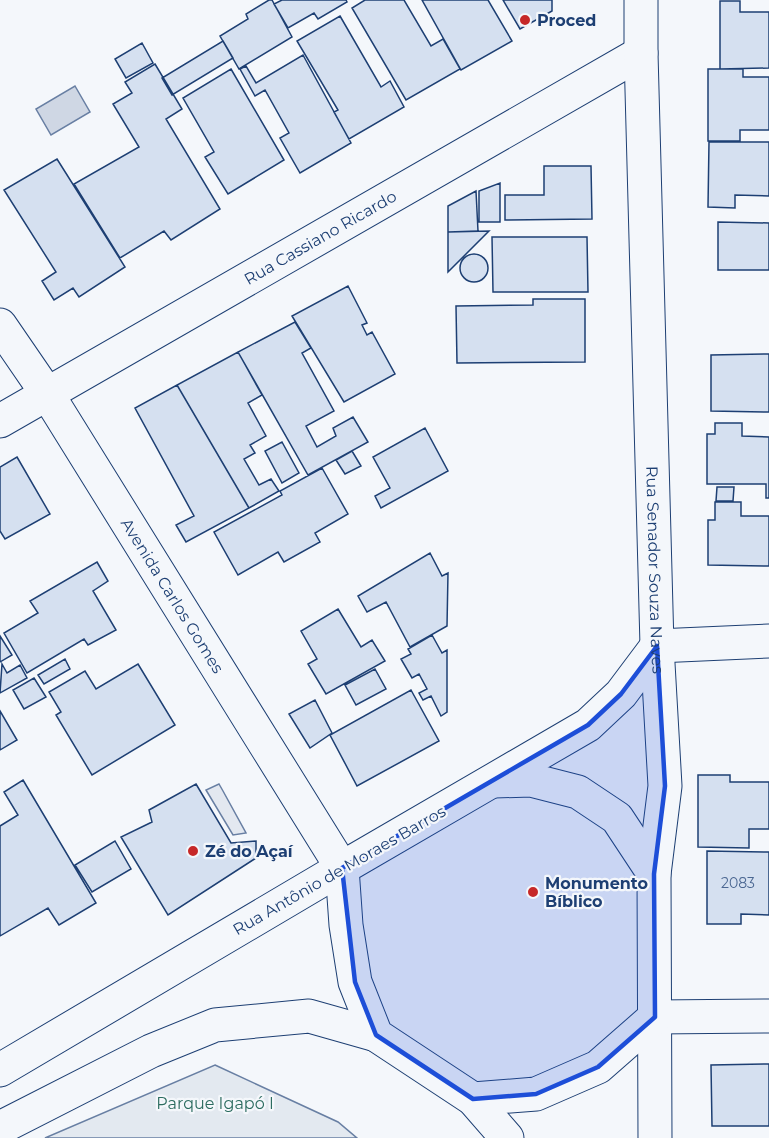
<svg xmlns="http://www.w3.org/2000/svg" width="769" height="1138" font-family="Montserrat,sans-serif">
	<rect width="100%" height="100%" fill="#f4f7fb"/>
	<path fill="#e3e9f0" stroke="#687fa3" stroke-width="1.5" d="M215,1065l123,57 19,16h-312z"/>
	<path fill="#e3e8f0" stroke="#687fa3" stroke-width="1.5" d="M219,784l4,7 23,42 -13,2 -27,-45z"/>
	<path fill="#cfd7e4" stroke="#687fa3" stroke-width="1.5" d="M75,86l15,26 -39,23 -15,-26z"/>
	<path fill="#d5e0f0" stroke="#1d3f73" stroke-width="1.5" d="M269,0h3l20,37 -53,32 -19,-33 28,-17 -2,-5z
		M282,0h64l1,2 -29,17 -4,-6 -26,15 -14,-24z
		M365,0h39l27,46 12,-7 17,30 -54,31 -54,-92z
		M422,0h66l24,41 -51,29z
		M503,0h49v11l-32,18z
		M720,1h20v11h29v56l-49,1z
		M340,16l41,71 9,-6 14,26 -55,32 -15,-27 4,-2 -41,-69z
		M223,41l10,17 -61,37 -10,-17z
		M142,43l11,20 -27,15 -11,-19z
		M303,55l48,88 -51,30 -20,-35 9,-5 -24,-43 -10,6 -15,-27 6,-3 10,17z
		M155,64l27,45 -16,10 54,90 -49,31 -7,-9 -44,27 -46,-74 65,-37 -26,-43 19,-11 -7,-11z
		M231,69l53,91 -56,34 -23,-37 9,-5 -31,-54z
		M708,69h35v8h26v53h-29v11h-32z
		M709,142h60v54l-34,-1v13l-27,-1z
		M57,159l68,108 -46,30 -6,-9 -19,12 -12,-19 14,-9 -52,-82z
		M544,166h47l1,53 -87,1v-25h39z
		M500,183v39h-21v-31z
		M476,191l2,40 -30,1v-26z
		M718,222l51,1v47h-51z
		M489,231l-41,41v-40z
		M492,237h95l1,55h-95z
		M460 268a14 14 0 1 1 28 0a14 14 0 1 1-28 0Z
		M348,286l19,37 -5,2 5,10 5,-3 23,42 -51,28 -52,-86z
		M533,299h52v63l-128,1 -1,-57 77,-1z
		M295,322l16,26 -9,5 32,58 -28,15 11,21 19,-11 -3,-8 20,-11 15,25 -60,33 -70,-123z
		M238,352l24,43 -14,8 18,33 -16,9 5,8 -11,6 15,26 12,-6 8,12 -30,17 -72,-123z
		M769,354v58l-58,-1v-56z
		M177,385l72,123 -63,34 -10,-17 18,-9 -59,-108z
		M715,423h27v13l27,1v61h-3v-14h-59v-50h8z
		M425,428l23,43 -67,37 -6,-12 15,-8 -17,-31z
		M282,442l17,31 -17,10 -17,-32z
		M352,451l9,15 -16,8 -9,-14z
		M17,457l33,57 -45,25 -5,-8v-64z
		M322,468l26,46 -33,19 5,9 -36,20 -6,-10 -40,23 -24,-43 68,-37 -2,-4z
		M717,487h17l-1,14h-17z
		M715,502h26v14h28v50l-61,-1v-45h7z
		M430,553l12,23 6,-3 -1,53 -37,21 -24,-45 -19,10 -9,-16z
		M97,562l11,19 -15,10 23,39 -28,15 -4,-6 -57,34 -23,-40 34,-20 -8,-12z
		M338,609l23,38 11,-7 13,21 -59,33 -18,-30 9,-5 -16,-28z
		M432,635l10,18 5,-3v62l-6,4 -10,-20 -8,4 -4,-7 8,-4 -8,-15 -7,4 -11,-19 10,-5 -3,-5z
		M0,636l12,19 -12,7z
		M65,659l5,10 -26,15 -6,-9z
		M2,664l5,9 13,-8 7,13 -27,15z
		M138,664l37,61 -83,50 -36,-60 5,-3 -12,-20 36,-21 11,18z
		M375,669l11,20 -30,16 -11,-20z
		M34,678l12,19 -22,12 -11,-19z
		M411,690l28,51 -82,45 -27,-51z
		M315,700l17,33 -22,15 -21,-34z
		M0,711l17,29 -17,10z
		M698,775h32v7h39v47h-20v19l-51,-1z
		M23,780l73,123 -37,22 -11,-17 -48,28v-110l18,-11 -14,-23z
		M196,784l35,59 25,-2v17l-88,57 -47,-78 31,-15 -3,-12z
		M115,841l16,28 -39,23 -17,-27z
		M707,851l62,1v63l-28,-1v10h-34z
		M769,1064v62h-57l-1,-61z"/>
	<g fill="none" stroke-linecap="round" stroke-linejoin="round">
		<g stroke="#1d3f73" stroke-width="35">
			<g id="minor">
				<path id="s1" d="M0,325l48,70 294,473 -342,202"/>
				<path id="s2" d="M0,421l641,-368"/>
				<path d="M657,646l112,-5"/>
				<path d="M655,1017l114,-1"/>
				<path d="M0,1128l151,-77 64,-26 94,-9 67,19"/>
			</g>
		</g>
		<g stroke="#1d3f73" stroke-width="35">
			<g id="major">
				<path id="s3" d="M641,0v53l16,593 8,140 -11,88 1,264"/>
				<path d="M494,781l37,-1 47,12 39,26 37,56"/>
				<path d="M473,1099l63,-5 62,-27 57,-50"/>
				<path d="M507,1138l-34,-39 -97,-64 -21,-53 -9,-57 -4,-57 246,-143 33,-31 36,-48"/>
			</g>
		</g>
		<use href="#minor" stroke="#f4f7fb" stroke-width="33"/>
		<use href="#major" stroke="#f4f7fb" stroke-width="33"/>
	</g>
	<path fill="#1d4ed8" fill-opacity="0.2" stroke="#1d4ed8" stroke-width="4.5" stroke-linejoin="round" d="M657,646l8,140 -11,88 1,143 -57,50 -62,27 -63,5 -97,-64 -21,-53 -13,-114 246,-143 33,-31z"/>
	<g fill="#c62828" stroke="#f4f7fb" stroke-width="2">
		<circle cx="525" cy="20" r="6"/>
		<circle cx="193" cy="851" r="6"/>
		<circle cx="533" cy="892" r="6"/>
	</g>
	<g text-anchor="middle" stroke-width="4.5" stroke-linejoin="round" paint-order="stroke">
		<g font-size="14" fill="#4b6792">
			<text x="738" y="888">2083</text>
		</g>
		<g font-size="16" font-weight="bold" fill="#1d3f73" stroke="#f4f7fb" text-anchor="start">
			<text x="537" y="26">Proced</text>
			<text x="205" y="857">Zé do Açaí</text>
			<text x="545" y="889">Monumento<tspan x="545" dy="18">Bíblico</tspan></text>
		</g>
		<g font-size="16" fill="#1d3f73" stroke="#f4f7fb">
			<text dy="6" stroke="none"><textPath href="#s2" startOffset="369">Rua Cassiano Ricardo</textPath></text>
			<text dy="6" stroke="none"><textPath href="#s3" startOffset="570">Rua Senador Souza Naves</textPath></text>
			<text dy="6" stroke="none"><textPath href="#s1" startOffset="321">Avenida Carlos Gomes</textPath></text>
			<text transform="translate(339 870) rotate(-30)" y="6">Rua Antônio de Moraes Barros</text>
		</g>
		<g font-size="16" fill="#2c6c60" stroke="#f4f7fb">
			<text x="215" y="1109">Parque Igapó I</text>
		</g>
	</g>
</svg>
